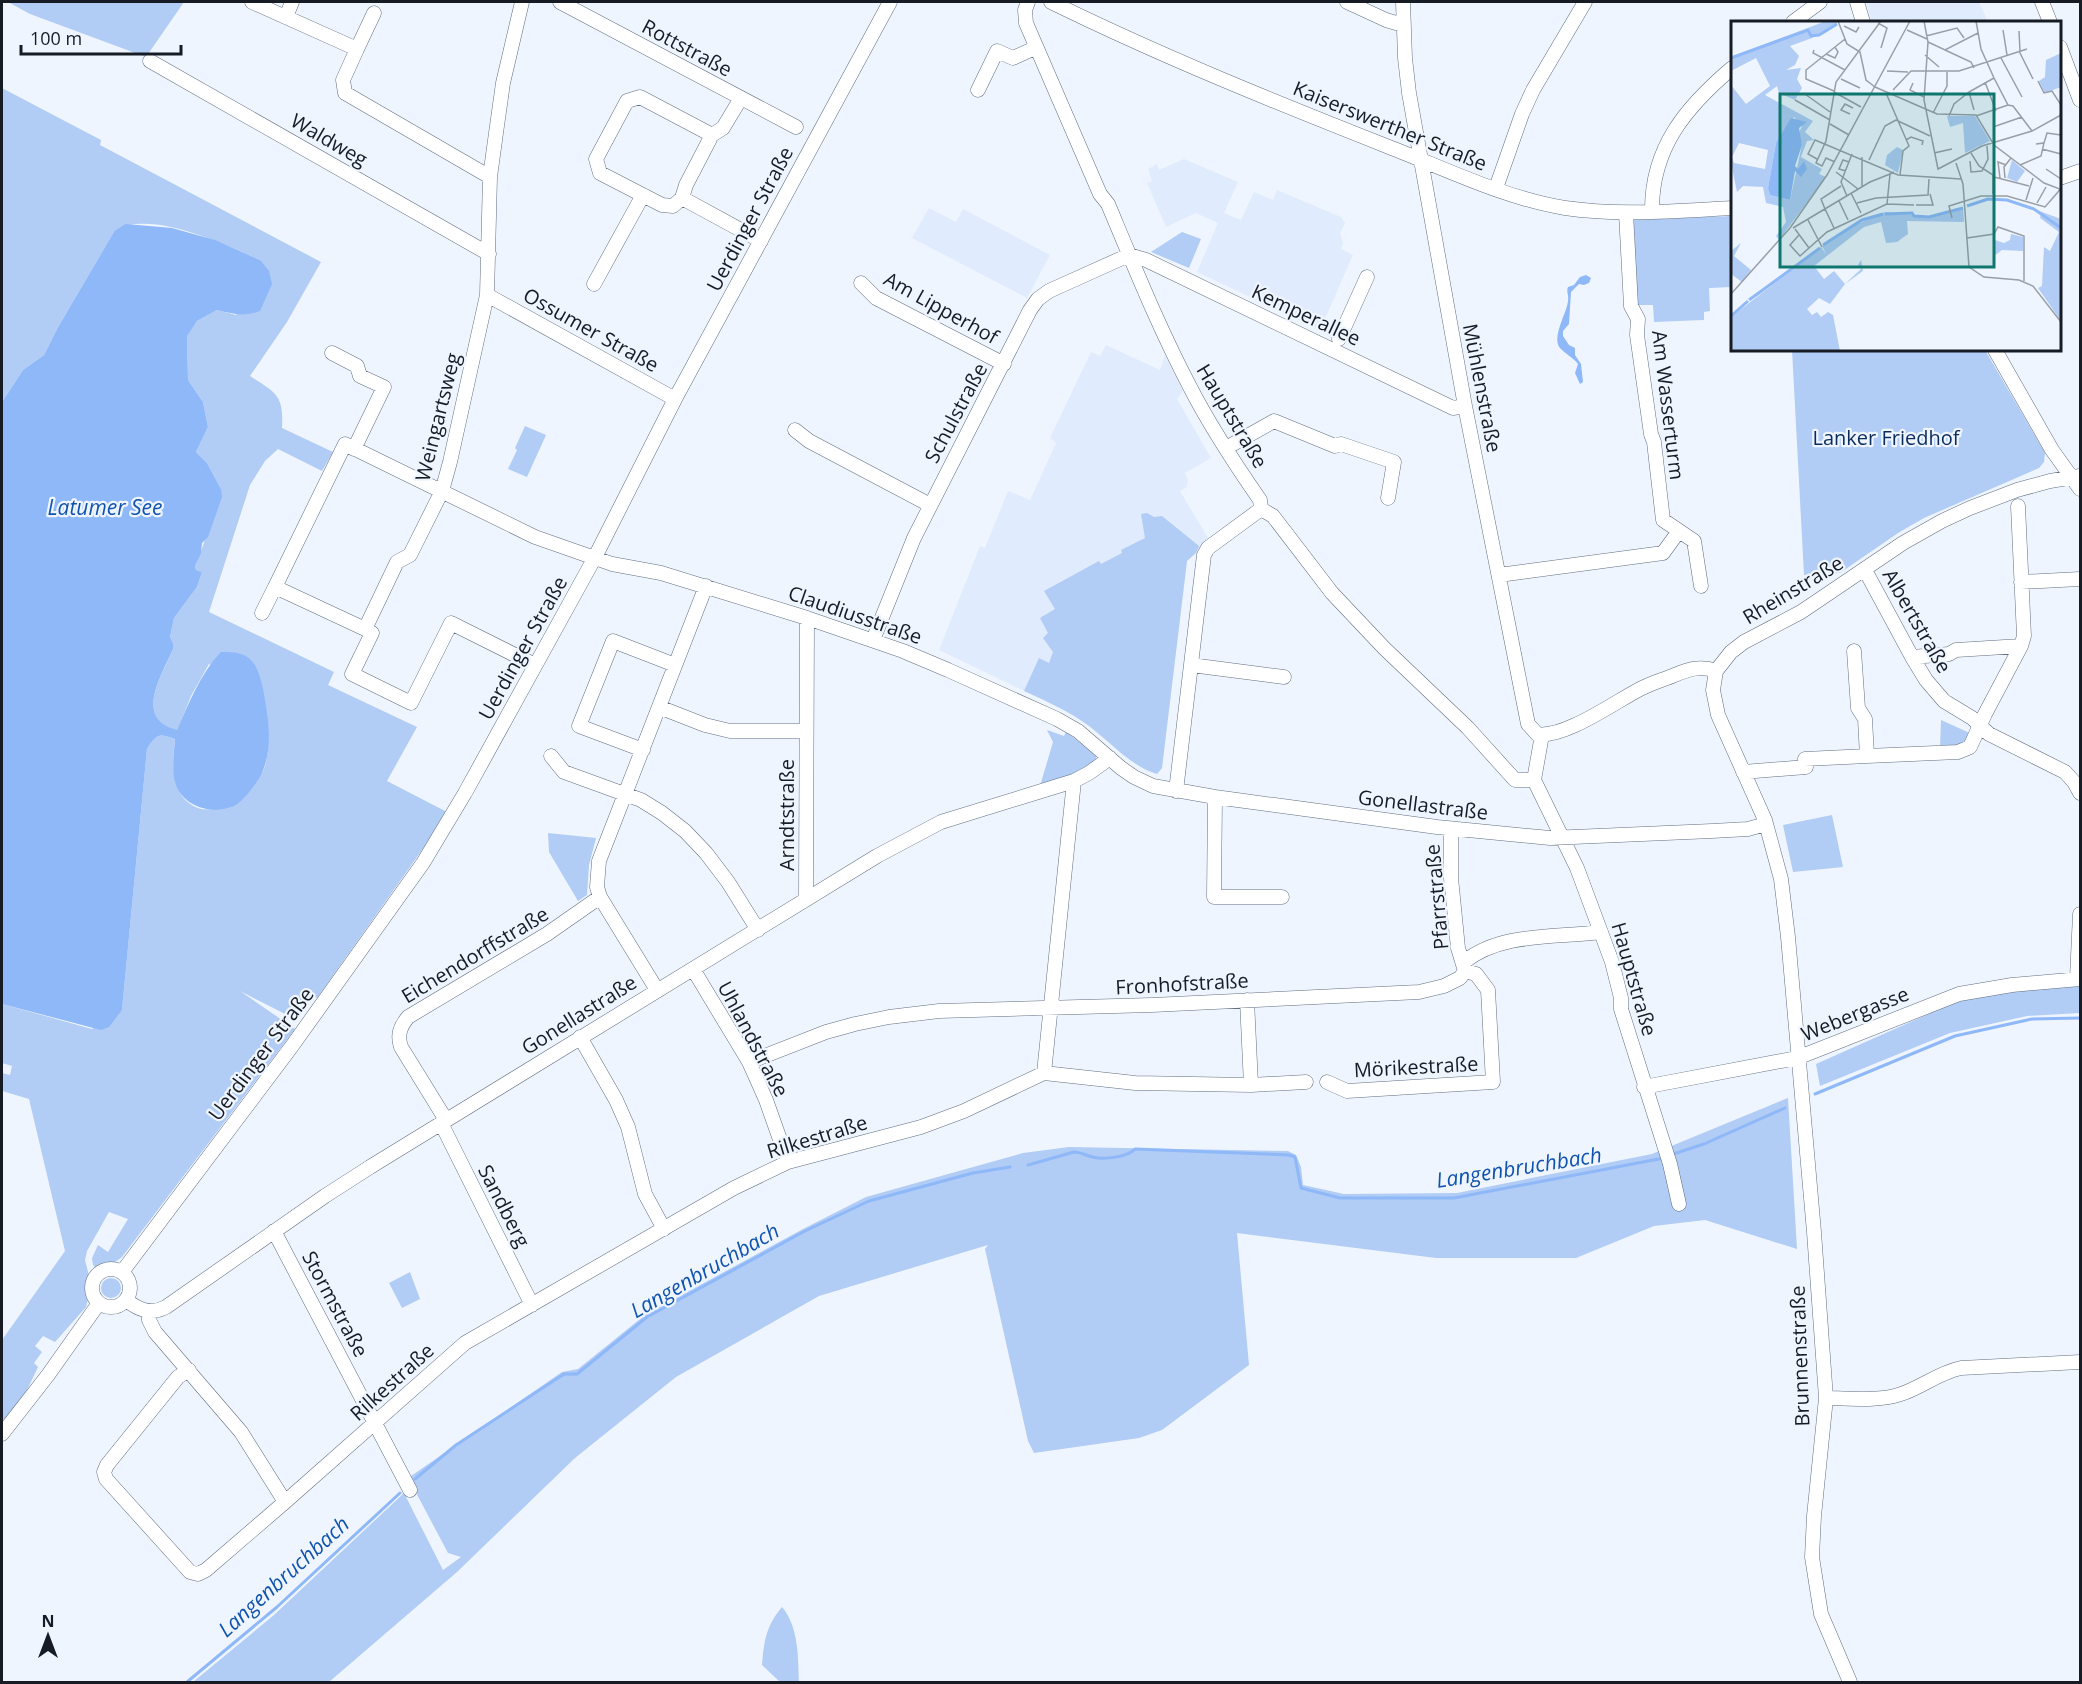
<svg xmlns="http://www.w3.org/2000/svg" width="2082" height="1684" font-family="'Open Sans',sans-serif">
	<rect width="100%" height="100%" fill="#eff5ff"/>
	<path fill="#e0ebfd" d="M1866,2h113l9,20h-116z
		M1184,159l54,23 -14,31 17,7 13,-28 19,8 4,-10 64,27 4,6 -5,10 3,10 -2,6 12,6 -33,75 -123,-58 21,-49 -22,-10 -30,14 -19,-44 5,-2 -4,-12 9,-5 2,6z
		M929,208l27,14 7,-13 87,46 -23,43 -115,-60z
		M1106,345l54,25 5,-14 18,35 -6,8 34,59 -26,15 3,7 -1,7 -7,4 28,47 -21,23 -25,207 -5,6 -11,-3 -22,-15 -35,-30 -25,-16 -125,-60 41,-104 5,2 23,-57 22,9 26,-57 -6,-5 41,-86 9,4z"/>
	<path fill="#b1ccf5" d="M8,2h176l-38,55 -116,-43z
		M2,88l99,52 -1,5 221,117 -34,60 -37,54c26,17 34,19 32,52l51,24 -11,19 -44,-22 -13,12 -15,24 -41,127 125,60 -6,13 89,42 -30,54 60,31 -13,21 -117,165 -9,-5 -13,26 -55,-28 55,38 -173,228 -11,8 -14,4 -4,-4 -1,-7 6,-13 10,7 20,-33 -19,-7 -22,39 -2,9 5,20 -2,20 -2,7 -31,35 -12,-6 -8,10 7,6 -8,11 4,4 -11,23 -21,28 -4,2v-80l63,-89 -36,-152 -27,-8v-18l8,2 2,-9 -10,-3v-59l90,25 30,-19 25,-261c10,-15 11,-16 28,-10 -3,24 -5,58 23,69 4,2 10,1 14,1 9,-6 46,-30 50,-36 10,-17 5,-51 3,-70l-56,-39 -18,32 -14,35c-44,-13 -15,-55 -4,-82v-6l-3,-6 4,-19 23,-31 5,-15 -6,-2 -1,-4c10,-22 18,-53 26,-77l-14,-26 -11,-11 12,-25 -5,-25 -15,-22 -1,-45 10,-14 20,-11 19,5 24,-55c-36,-16 -108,-50 -145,-30l-58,99 -13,26 -21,15 -21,32z
		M1732,216v71l-23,1 1,23 -6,1v8l-50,2 -1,-17h-18l-4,-85z
		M1182,232l19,7 -12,29 -38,-16z
		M1792,350h193l60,103 -1,9 -5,6 -115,50 -26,15 -58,40 -36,2z
		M525,426l21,9 -19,42 -19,-8 9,-19 -2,-2z
		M1147,513l7,4 8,-1 37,30 -3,7 -9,8 -25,207 -5,6c-28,-9 -45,-31 -68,-48 -20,-15 -43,-25 -65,-35l15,-33 10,5 4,-11 -10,-14 5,-5 -8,-15 15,-9 -11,-18 55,-30 2,3 21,-11 -1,-3 24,-12 -4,-24z
		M1941,720l31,14 -6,10 -26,4z
		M1047,730l17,6 2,-4 30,23v7l-21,15 -35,9 13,-44z
		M1832,815l11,52 -50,5 -10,-47z
		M548,833l48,5 -7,27 -2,30 -9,6 -29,-49z
		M2080,984v29l-53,3 -77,17 -130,53 -4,-22 144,-64 53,-10z
		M1788,1098l9,151 -92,-29 -51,6 -78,32h-140l-199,-25 12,132 -87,65 -23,8 -105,15 -6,-12 -43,-192 3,-4 -169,51 -143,81 -101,81 -118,114 -128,110h-136l81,-67 130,-122 39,77 18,-13 -13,-4 -35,-66 -2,-11 151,-104 16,-3 67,-54 158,-86 63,-32 157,-44 46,-6 219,4 8,4 5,12 2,18 41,9 113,-1 195,-39z
		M410,1272l10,27 -18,9 -13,-25z
		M101 1288a10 10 0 1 1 20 0a10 10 0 1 1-20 0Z
		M782,1607c17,20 16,51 17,75h-19l-18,-17c2,-24 4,-39 20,-58z"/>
	<path fill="#8eb8f8" d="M126,224l46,4 43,12 45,20 9,11 3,13 -12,27c-16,6 -27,3 -43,-1l-20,11 -10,15 1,44 15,22 5,25 -12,25 11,11 14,26 1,8 -14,40 -6,6 -1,10 -6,13 1,4 6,2 -5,15 -23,31 -4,19 3,6v6c-11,26 -40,70 4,81 12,-27 23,-56 44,-78 29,-1 36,9 42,37 5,27 11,60 -2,86 -6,10 -17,26 -27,31 -22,9 -50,1 -58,-21 -5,-14 -2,-32 -1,-46 -17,-6 -18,-5 -28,10l-25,261 -13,17 -8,3 -99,-26v-602l21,-32 21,-15 13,-26 58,-99z
		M1586,275l5,3 -2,5 -5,2 -5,-1 -8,8 -2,32 -6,7v5l6,9 6,3v7l6,9 2,18 -3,2 -5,-11 3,-9c-5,-7 -13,-10 -18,-16 -9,-11 7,-35 8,-47 1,-6 -2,-9 0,-14l6,-2 6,-8z"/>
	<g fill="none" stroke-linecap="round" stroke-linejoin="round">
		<path stroke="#8eb8f8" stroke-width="3" d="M1815,1094l140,-58 77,-17 48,-1
			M1670,1155l34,-11 81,-36
			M1028,1165l46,-13c7,0 12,4 19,5 11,3 35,0 42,-8l154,6 6,2 6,31 39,10h114l210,-40
			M415,1479l41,-34 108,-71h13l70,-57 158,-86 64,-30 104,-28 37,-6
			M187,1682l90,-75 123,-114"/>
		<g stroke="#616e81" stroke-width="15">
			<path id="minor" d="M252,2l105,47 -14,31 2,13 145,84
				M522,2l-19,81 -7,50 -6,44 -3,118 -37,167 -8,29 -32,64 -13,7 -32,67 7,4 -20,41 59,29 40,-80 84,42
				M560,2l236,125
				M1028,2l-3,8 1,13 74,171 8,10c26,62 51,124 82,183 20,39 45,77 70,113l1,9
				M1051,2c110,54 224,100 338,145 57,22 115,51 176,61 55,8 112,3 167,0
				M1347,2l39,18 17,5
				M1403,2l2,56 4,35 56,313 63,318 9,10c27,5 79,-33 105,-46 8,-4 17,-7 25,-10 18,-7 31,-14 49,-7
				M1857,2l6,20
				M2042,2l8,20
				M286,17l6,-15
				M1793,22l27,-20
				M2060,47l20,53
				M357,49l17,-36
				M150,61l339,193
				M978,90l19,-39 16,7 22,-10
				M741,98l-18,30 -11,7 -26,50 -4,13 79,43
				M2060,178l20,-7
				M1496,188l26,-74 11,-24 52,-88
				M682,198l-9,8 -11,-1 -62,-32 -4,-14 31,-58 13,-4 72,38
				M1652,212c-1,-64 34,-105 80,-144
				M1626,213l5,93 7,13 -1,16 14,99 3,8 9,78 31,21 7,45
				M1129,255l17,5 307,148 12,-2
				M861,283l15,15 128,66
				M594,284l49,-89
				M487,295l188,104
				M1339,339l28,-62
				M1995,350l57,100 28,39
				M332,353l25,13 3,10 24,11 -30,62
				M795,430l14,11 121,64
				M1226,448l48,-27 61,25 6,-2 53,18 -6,36
				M1261,509l12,7 59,77 52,55 84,80 47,52h19
				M1865,570l47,87 14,23 18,21 28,17 17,16 76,38 9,10 6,11
				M1499,575l164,-22 16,-22
				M2021,582l59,-3
				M262,613l13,-26
				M365,629l-90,-42 70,-143 190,93 77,27 49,9 146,45 96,33 45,19 109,49 21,12 43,37 13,9 19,9 62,11 222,30 113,11 162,-7 36,-2 18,-5
				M873,640l41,-102 116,-228 8,-11 11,-8 80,-36
				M1854,651l4,57 7,11 2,37 91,-4 12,-5 15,-33 36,-68 3,-10 -6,-130
				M1912,657l37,-3 7,-4 65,-4
				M1191,665l93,12
				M659,707l46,18 25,6h76
				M1542,735l-8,45 43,88 35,94 9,36v11l49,155 9,40
				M643,750l-64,-24 34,-85 62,24
				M551,756l13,16 77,28 21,13 23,18 21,22 22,29 30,48
				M1743,772l63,-5 -1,-8 62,-3
				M1176,791l28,-236 4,-7 53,-39
				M1215,797l-1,100h68
				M806,899l1,-281
				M1464,962c37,-30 92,-24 137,-30
				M693,969l56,93 17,38 22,62
				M2077,978l3,-64
				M657,990l-57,-93 -3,-10 2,-26 107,-275
				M1247,1000l4,85
				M580,1037l36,63 12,27 17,67 19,35
				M749,1062l77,-30 29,-8 34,-7 50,-6 213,-6 267,-13 25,-6 16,-8 5,-7 -7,-23 -7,-70v-49
				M1044,1073l91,10 116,2 55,-3
				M1327,1082l20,9 146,-9 -5,-92 -12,-16 -11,-3
				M1644,1087l153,-29 162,-64 53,-9 68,-6
				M446,1120l-45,-73c-4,-12 -1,-20 7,-30l139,-83 53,-37
				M441,1123l91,182
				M274,1231l136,259
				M92 1288a19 19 0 1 1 38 0a19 19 0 1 1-38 0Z
				M122,1272l170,-226 131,-183 42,-70 129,-234 81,-160 215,-397
				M126,1300c13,10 25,15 40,7l159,-111 45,-29 507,-311 64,-34 133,-41
				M148,1312l1,8 6,12 86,100 44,70
				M189,1370l-11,7 -71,88 -3,7 2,7 84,93 8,2 8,-4 79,-68 180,-159 269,-155 54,-26 133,-35 43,-16 80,-38 30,-292 15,-8 21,-15
				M1826,1398c23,0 52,4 75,-4 21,-7 37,-21 60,-26l119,-6
				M2,1434l46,-59 51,-72
				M1850,1682l-29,-68 -9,-57 2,-41 12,-118 -12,-166 -26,-295 -7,-58 -16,-59 -47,-105 -5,-25 3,-19 15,-19 13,-10 57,-30 102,-69 39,-22 28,-13 47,-18 33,-9 30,-5"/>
		</g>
		<use href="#minor" stroke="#fff" stroke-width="14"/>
	</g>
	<g text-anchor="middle" stroke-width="4.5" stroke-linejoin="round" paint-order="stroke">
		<g font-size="20" fill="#171c24" stroke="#eff5ff">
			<text transform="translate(687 48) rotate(28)" y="7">Rottstraße</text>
			<text transform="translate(1390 126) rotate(22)" y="7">Kaiserswerther Straße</text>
			<text transform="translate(329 140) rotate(30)" y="7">Waldweg</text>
			<text transform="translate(750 219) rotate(-62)" y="7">Uerdinger Straße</text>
			<text transform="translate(941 308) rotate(29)" y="7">Am Lipperhof</text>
			<text transform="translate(1306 315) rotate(25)" y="7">Kemperallee</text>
			<text transform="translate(591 330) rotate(29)" y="7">Ossumer Straße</text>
			<text transform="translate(1482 388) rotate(79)" y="7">Mühlenstraße</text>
			<text transform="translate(1668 405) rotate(83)" y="7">Am Wasserturm</text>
			<text transform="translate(956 413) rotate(-62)" y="7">Schulstraße</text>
			<text transform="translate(1232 416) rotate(59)" y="7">Hauptstraße</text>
			<text transform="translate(438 417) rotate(-76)" y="7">Weingartsweg</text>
			<text transform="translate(1793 590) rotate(-31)" y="7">Rheinstraße</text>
			<text transform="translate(855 615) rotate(19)" y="7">Claudiusstraße</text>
			<text transform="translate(1917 621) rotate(60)" y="7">Albertstraße</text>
			<text transform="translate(523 648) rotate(-61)" y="7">Uerdinger Straße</text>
			<text transform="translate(1423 805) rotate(7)" y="7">Gonellastraße</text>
			<text transform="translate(787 815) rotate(-90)" y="7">Arndtstraße</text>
			<text transform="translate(1437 897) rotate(-95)" y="7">Pfarrstraße</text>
			<text transform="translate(475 955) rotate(-31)" y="7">Eichendorffstraße</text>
			<text transform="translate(1634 979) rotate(74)" y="7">Hauptstraße</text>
			<text transform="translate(1182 984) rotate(-3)" y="7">Fronhofstraße</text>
			<text transform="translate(1855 1014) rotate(-22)" y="7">Webergasse</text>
			<text transform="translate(579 1015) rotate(-32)" y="7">Gonellastraße</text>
			<text transform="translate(753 1039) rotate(62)" y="7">Uhlandstraße</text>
			<text transform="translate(261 1054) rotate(-53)" y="7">Uerdinger Straße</text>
			<text transform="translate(1416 1067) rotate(-3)" y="7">Mörikestraße</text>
			<text transform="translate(817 1137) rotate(-17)" y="7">Rilkestraße</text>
			<text transform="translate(504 1206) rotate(63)" y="7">Sandberg</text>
			<text transform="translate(335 1304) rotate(62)" y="7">Stormstraße</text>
			<text transform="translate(1800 1356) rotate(-92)" y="7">Brunnenstraße</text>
			<text transform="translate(392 1382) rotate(-42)" y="7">Rilkestraße</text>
		</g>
		<g font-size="20" fill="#0b2d5e" stroke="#eff5ff">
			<text x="1886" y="445">Lanker Friedhof</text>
		</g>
		<g font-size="21" font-style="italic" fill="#1053ae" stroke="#eff5ff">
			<text x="105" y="515">Latumer See</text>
			<text transform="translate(1519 1168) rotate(-9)" y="7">Langenbruchbach</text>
			<text transform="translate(705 1271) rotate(-30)" y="7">Langenbruchbach</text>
			<text transform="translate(284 1577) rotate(-42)" y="7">Langenbruchbach</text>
		</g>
	</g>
	<g transform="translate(1731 21)">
		<rect width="330" height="330" fill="#eff5ff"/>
		<path d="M95,0h14l-28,17 -22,8 9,10 -4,9 -9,5 15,-2 -4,11 5,9 -7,12 -16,-7 -2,-7 -12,9 48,26 -8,11 9,8 -7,1 -6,16 21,12 -3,5 7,3 -47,63 -3,-4 10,-14 -3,-15 -17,-4 -3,-16 -20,-1 -6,6 -6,-29v-78l15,19 24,-18 -14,-28 -25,13v-14zM63,96l8,9 -3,7 3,12 -12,55 -20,-5 -2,-7 8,-45zM8,122l29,7 -3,19 -31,-6 -2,-6zM330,32v34l-16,6 -6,-12 6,-4 1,-17zM216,95h28l15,25 -25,12 -2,-30 -13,4zM166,126l6,3 -5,23 -13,-8 2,-10zM281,139l13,11 -8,11 -10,-4zM232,186l1,15 -57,-1 1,13 -11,8 -11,1 -5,-21 -17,5 -50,39 10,13 10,-8 11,13 16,-15 -3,-4 3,-5 2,11 -18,13 -15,20 -11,-6 -12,11 5,6 5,-3 4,5 7,-5 5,3 7,36h-109v-34l90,-70 5,7 -4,-8 24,-17 39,-17 44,5zM303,188l27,10v102l-23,-33 4,-2 2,-39 6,4 9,-19 -19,-14 1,-4zM280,213l12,3v14l-21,-1 -8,6 1,-16 9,3 6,-3zM10,222l-7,13 17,14 -9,12 -11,-8v-23z" fill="#b1ccf5" fill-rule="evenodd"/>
		<path d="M60,97l16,4 -8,6 3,17 -7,21 3,3 6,-8 3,8 -6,8 -6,-6 -5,29 -20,-5 -2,-7 8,-45z" fill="#8eb8f8"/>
		<path fill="none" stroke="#8eb8f8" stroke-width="3" d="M0,37l77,-28 3,6 8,-1 18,-11M236,185l21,-7 19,1 27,9 27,19M154,193l27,-1 2,3 15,1 34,-9M92,224l39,-25 21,-6M18,279l71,-52M0,295l17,-15"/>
		<path fill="none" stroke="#999ea7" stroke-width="1.5" d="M107,0l9,23 13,8 6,28 9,7M193,0l4,21 -4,58 14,69 44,-23 50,-15 29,-16M245,0l5,28 13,29 14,27 5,1 19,25M147,2l9,5 -6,20M113,5l12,6 3,-5M176,9l20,9M272,9l4,25M288,10l1,20M195,15l31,-8 7,10M197,21l17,8 33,-17M83,29l-1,3 32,17M214,29l26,12 3,6M288,30l14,28M95,33l9,4 3,-6 -3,-5M194,34l14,12M270,37l21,39M156,50l21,1M110,58l19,9M307,60l6,12 8,-2 9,14M254,61l11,29M182,62l-3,7 14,7M144,66l62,27 39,1 18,30 50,38 16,6 -2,3M162,69l18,-19h48l68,-22M103,70l-28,-12v-9l39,-31M103,71l27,15M238,71l25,-14M155,72l23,53 -6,5 -3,24M74,73l25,18M64,79l35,20M202,92l14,-27v-14M119,93l-9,-4 4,-6 8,4M218,95l5,-12 15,-12 5,18M245,95l32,-11M165,99l34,16M99,103l19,11M262,106l29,-10M175,119l5,-3 12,4 -1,4M313,122l3,-10 14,2M311,128l19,5M203,132l18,-4M240,132l8,13 14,9v19M86,138l-9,-5 7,-14 83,35 63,4M138,139l16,-34 11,-6M239,140l1,11 11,-1 6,-12 -1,-13M104,141l-9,-4 -4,8 -6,-3 10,-22 10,-59 45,-61M225,142l7,21 6,83 15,10 35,3 14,6 28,36M289,144l21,-9 3,-13 -8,1M315,148l15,10M115,150l-7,-2 4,-9 6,2M105,151l22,17M263,156l35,9M269,157l-2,-16 8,3M274,157l-1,-11 7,-9M131,165v-29M120,172l10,20M116,175l-6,-14 11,-28M295,179l7,-22M108,180l9,19M126,182l19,-5 52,-3 1,-16M306,182l9,-16M156,183l27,1M185,184h17l-3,-11M94,188l-4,-10 20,-13M94,188l9,19M221,197l-3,-12 32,-10h26l38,11 13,-15M77,199l14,27M61,204l-2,3 37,-53 83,-154M62,207l77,-46 20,-8M64,208l14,19M68,214l-9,10 10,11 27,-24 60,-28 3,-30 4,-2M236,217l27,-4 4,-7 26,9v45M0,273l59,-66"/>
		<path fill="#0f766e" fill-opacity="0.15" stroke="#0f766e" stroke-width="3" d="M49,73h214v173h-214z"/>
		<rect width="330" height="330" fill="none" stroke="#171c24" stroke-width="3"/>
	</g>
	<rect width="2082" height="1684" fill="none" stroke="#171c24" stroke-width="6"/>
	<g transform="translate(48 1636)" stroke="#eff5ff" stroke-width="4.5" paint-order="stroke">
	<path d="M0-4.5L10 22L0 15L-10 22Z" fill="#171c24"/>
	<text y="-9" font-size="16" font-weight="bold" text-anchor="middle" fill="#171c24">N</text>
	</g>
	<path d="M21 45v9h160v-9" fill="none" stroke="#171c24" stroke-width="3"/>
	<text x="30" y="45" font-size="18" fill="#171c24" stroke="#eff5ff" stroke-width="4.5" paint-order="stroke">100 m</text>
</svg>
